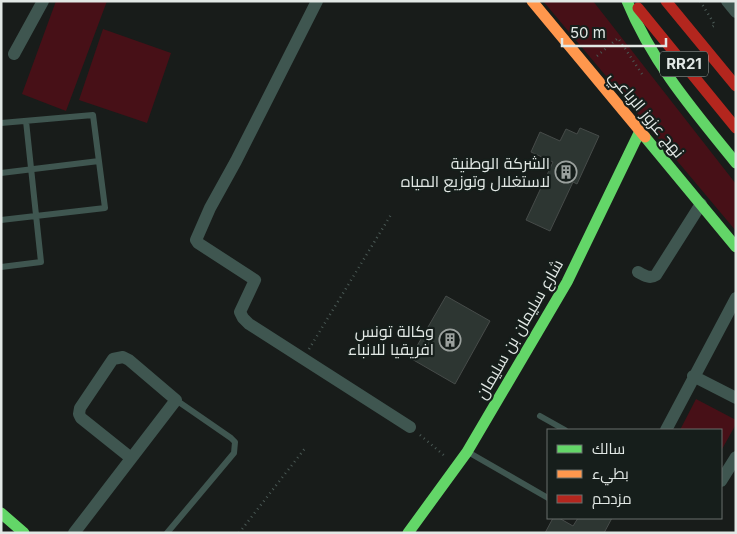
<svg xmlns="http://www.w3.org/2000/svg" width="737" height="534" font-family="Inter,Cairo,sans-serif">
	<rect width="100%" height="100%" fill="#181c1a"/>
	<path fill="#471017" d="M56,1h51l-41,110 -44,-17z
		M543,1h50l143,183v47z
		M103,29l68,24 -24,70 -68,-23z
		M696,399l40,21v4l-15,27v-21h-41z"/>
	<path fill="#2d3632" stroke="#464b49" d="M580,128l19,8 -22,48 -4,-2 -23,49 -24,-11 27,-58 -22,-10 9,-20 20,9 6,-12 11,5z
		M446,296l44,25 -35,63 -45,-26z
		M553,518h6l14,8 5,-8h34l-8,15h-59z"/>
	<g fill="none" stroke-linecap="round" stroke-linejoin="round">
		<path stroke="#4a5955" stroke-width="2.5" stroke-dasharray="1 4" stroke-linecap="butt" d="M700,1l15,24 -5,3
			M597,56l21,-18 26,39
			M309,349l83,-136
			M420,435l26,22
			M239,533l67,-86"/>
		<path stroke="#3f5650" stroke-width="6" d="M1,123l92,-8 12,93 -104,12
			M1,173l98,-12
			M1,267l40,-5 -15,-141
			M540,416l25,14
			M468,452l80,46
			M167,533l67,-80 1,-11 -4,-4 -55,-38"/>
		<path stroke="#3f5650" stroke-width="12" d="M317,1l-81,160 -26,47 -14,32 2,3 57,37 -15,32 3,6 6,6 161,103
			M727,1l9,11
			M14,54l29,-53
			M638,272c7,4 12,7 18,3l45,-71
			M693,376l43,22
			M666,430l70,-132
			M721,481l15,-24
			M74,533l102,-133 -47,-40 -6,-3 -10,2 -33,49 -1,6 2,4 50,40"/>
		<path stroke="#63d668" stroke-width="11" d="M627,1c26,63 67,110 109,162
			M645,137l91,110
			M1,513l23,20
			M408,533l59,-81 100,-170 73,-151"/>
		<path stroke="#ff974d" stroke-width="11" d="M532,1l113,136"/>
		<path stroke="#b3261e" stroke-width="11" d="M666,1l70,85
			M638,8l98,120"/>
	</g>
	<defs>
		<g id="building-ring" transform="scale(1.125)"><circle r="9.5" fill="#161e1b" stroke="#9ba19e" stroke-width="1.5"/><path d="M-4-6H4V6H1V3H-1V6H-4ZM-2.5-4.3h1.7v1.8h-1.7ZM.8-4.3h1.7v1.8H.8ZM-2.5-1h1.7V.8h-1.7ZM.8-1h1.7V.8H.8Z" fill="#9ba19e"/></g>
	</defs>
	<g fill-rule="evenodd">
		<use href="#building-ring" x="566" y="172"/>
		<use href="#building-ring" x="450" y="340"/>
	</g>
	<g text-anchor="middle" stroke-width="4.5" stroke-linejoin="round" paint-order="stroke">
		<rect fill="#161e1b" stroke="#a5aba8" stroke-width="1" x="660" y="51.5" width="48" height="25" rx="4"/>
		<g font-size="15" font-weight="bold" fill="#e2e8e5">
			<text x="684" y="69">RR21</text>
		</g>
		<g font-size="16" fill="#e2e8e5" stroke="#161e1b">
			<text transform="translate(647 114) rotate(50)" y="6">نهج عزوز الرباعي</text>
			<text transform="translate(519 329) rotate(-60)" y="6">شارع سليمان بن سليمان</text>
		</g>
		<g font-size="16" fill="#e2e8e5" stroke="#161e1b" text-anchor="end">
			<text x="550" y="169">الشركة الوطنية<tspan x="550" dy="18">لاستغلال وتوزيع المياه</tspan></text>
			<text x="434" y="337">وكالة تونس<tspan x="434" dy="18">افريقيا للانباء</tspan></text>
		</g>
	</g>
	<rect width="737" height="534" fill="none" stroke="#e2e8e5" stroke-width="5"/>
	<rect x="547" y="429" width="175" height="90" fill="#161e1b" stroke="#686f6c"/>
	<rect x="557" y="445" width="25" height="8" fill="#63d668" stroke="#686f6c"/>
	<text x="592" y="454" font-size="15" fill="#e2e8e5">سالك</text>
	<rect x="557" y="470" width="25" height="8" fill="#ff974d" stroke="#686f6c"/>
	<text x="592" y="479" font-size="15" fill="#e2e8e5">بطيء</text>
	<rect x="557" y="495" width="25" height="8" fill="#b3261e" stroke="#686f6c"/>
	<text x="592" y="504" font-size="15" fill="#e2e8e5">مزدحم</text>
	<path d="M562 38v8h104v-8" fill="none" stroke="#e2e8e5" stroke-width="2.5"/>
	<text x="570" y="38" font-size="15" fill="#e2e8e5" stroke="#161e1b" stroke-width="4" paint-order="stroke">50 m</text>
</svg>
